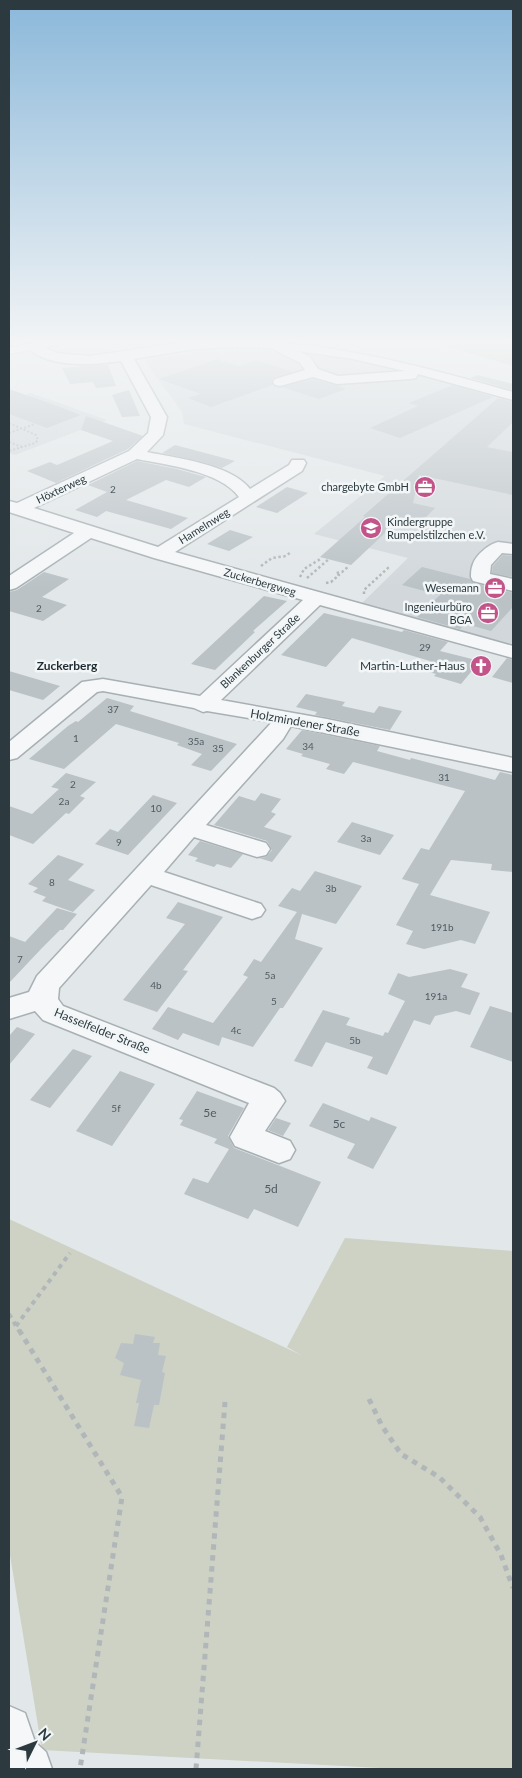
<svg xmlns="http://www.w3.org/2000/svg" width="522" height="1778" font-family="Lato,sans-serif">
	<rect width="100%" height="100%" fill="#e2e7e9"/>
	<path fill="#d1d7db" d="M259,349l46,2 42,6 54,12 112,33v242l-153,-39 48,-47 -94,-24 71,-58 -201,-52 -2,-12 -38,-52 66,-10z
		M31,393l76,27 -92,35 -6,-2v-52z"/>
	<path fill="#cdd2c4" d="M425,340h88v26z
		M9,1219l292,136 -14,-8 58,-109 168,13v518h-114l-357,-19 -33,-201z"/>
	<path fill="#bac2c6" d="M217,359l22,7 17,-6 37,12 -19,5 -3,4 2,4 -62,22 -23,-9 13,-4 -42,-15z
		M97,365h11l8,21 -20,2 -3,-6 -23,2 -8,-16z
		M478,375l35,9v6l-43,-12z
		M313,379l25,7 8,3 -27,10 -37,-12z
		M453,385l40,12 -93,41 -30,-10 48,-22 -9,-3z
		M9,389l40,14 32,12 -34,13 -38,-14z
		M129,390l11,26 -18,1 -10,-22z
		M498,398l15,4v20l-26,25 26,5v43l-94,-20 -6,28 22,5 -14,14 -19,-5 -51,48 -31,-8 45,-40 -2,-1z
		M86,416l57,20 -15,13 -72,34 -29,-12 23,-9 7,3 56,-24 -32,-11z
		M175,445l19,5 41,11 -13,7 -19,-6 -41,-9z
		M137,461l40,8 29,8 -17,10 -23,-7 -40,20 62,18 -17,11 -65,-18 -9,6 -22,-7 32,-18 -19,-7z
		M287,487l21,6 -31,20 -21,-6z
		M230,530l23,7 -24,14 -22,-7z
		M503,555l10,1v21l-21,-4 1,-7z
		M422,567l48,12 3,4 40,10v14l-22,24 -25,-7 -6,5 -43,-12 23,-22 -38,-10z
		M44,572l25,7 -27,18 25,8 -24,16 -34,-10v-19l8,-2z
		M264,596l23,5 -34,30 2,1 -40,38 -24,-6z
		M324,613l78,19 2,-2 44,12 -8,9 40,10 -19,23 -27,-8 2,-2 -14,-4 8,-9 -78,-23 -26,29 -45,-12z
		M507,658l6,2v23l-21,-6z
		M9,671l51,15 -17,14 -34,-10z
		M306,694l39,8 -3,4 32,7 5,-7 23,5 -12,19 -75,-15 2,-3 -21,-5z
		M107,698l27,8 -4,5 107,33 -26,27 -20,-6 11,-11 -25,-9 2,-2 -63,-19 -52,45 -35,-10 39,-33 8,-5 2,1z
		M302,730l78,16 -3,5 33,9 1,-2 84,22 5,-8 13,3v97l-22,-2 1,-6 -41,-4 -21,35 60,17 -15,32 -14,-4 -37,9 -18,-5 7,-13 -17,-6 23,-41 -17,-5 19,-31 8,2 36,-59 -112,-29 -9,12 -18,-5 4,-5 -29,-8 2,-2 -17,-5z
		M66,773l30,9 -16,14 5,2 -16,16 -3,-1 -33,31 -24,-9v-29l23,8 27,-25 -8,-2z
		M261,793l20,6 -10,13 5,2 -12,13 28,9 -20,26 -13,-4 7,-1 6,-7 -5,-9 -53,-16 25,-29 16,5z
		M153,795l24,8 -49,52 -33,-11 15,-15 8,3z
		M352,822l42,13 -14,20 -43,-13z
		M200,841l43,13 -12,14 -14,-4 -3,3 -19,-6 3,-3 -10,-3z
		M58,855l26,9 -16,16 27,10 -22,22 -31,-11 4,-4 -13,-5 5,-4 -10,-4z
		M315,871l47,15 -26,38 -34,-10 -7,25 28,9 -40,60h-3l-27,39 -31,-10 -3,9 -36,-13 -5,7 -26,-11 16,-22 45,16 35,-46 -5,-2 11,-16 7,3 36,-50 -19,-6 14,-18 8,3z
		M178,902l45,15 -40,53 5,1 -31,41 -34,-12 62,-76 -19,-6z
		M57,908l20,6 -14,16h-3l-18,18 -33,35v-47l16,6z
		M450,969l18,5 -7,13 19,6 -10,22 -14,-4 -21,5 -5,9 -16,-5 -27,55 -20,-7 6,-11 -47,-15 -14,25 -18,-6 29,-51 27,8 -4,7 37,11 2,-4 3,1 17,-32 -17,-7 10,-21 11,4z
		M490,1006l23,7v49l-43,-15z
		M17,1027l18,7 -26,31v-29z
		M73,1049l19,7 -42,52 -20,-8z
		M120,1071l35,13 -43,62 -36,-15z
		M197,1091l47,17 -16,28 6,12 87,34 -23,45 -44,-18 -6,10 -64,-25 9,-16 15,5 21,-34 -15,-6 3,-4 -37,-14 3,-5 -4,-1z
		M323,1103l46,18 2,-4 26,10 -24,42 -26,-11 8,-14 -46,-18z
		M276,1118l15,5 -8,13 -15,-6z
		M135,1334l20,3 -2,6h7l-2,12 8,1 -4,16 3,1 -6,32h-5l-5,23 -15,-2 5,-23h-3l5,-23 -21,-5 4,-12 -9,-5 6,-15 12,1z"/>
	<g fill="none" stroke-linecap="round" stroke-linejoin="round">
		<g stroke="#a8b0b3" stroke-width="3">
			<path id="minor" d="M224,340c100,0 194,25 289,52v8l-95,-26 -2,4 -5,1 -74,5 -24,-7 -33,9 -5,-1 -2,-3 2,-3 30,-9 -5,-7 -29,-15 -41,-1 -42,3 -54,9 33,58 -4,18 -16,17c29,6 84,12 103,37l39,-24 3,-5h12l2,3 -4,8 -127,81 338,94v12l-193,-53 -99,95 106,19 186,39v14l-222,-46 -8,13 -77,86 60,18 4,6 -4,6 -9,2 -63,-20 -30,35 97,32 4,6 -4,6 -9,3 -9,-3 -92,-31 -92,103 -1,11 5,7 211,82 6,5 5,8 -20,30 25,10 5,9 -5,9 -11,4 -44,-17 -5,-9 19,-34 -206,-83 -8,-9 -26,8v-21l20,-6 8,-16 235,-254 -65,-11 -4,1 -9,-4 -91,-17 -6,1 -80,66 -8,2v-18l73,-60 21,-3 97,17 103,-96 -149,-42 -63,-20 -75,50 -7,2v-14l65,-43 -65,-21v-11l8,2 112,-52 19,-18 3,-16 -30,-56c-27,4 -76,8 -96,-16l7,-4 25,12 32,3 99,-14zM298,351l55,8 52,12 -67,5 -20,-7 -8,-12zM137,459c30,6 83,12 102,38l-81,50 -124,-39z
				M498,542l15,2v10l-11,-1 -11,12 -1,9 23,5v12l-40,-10 -2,-4c0,-4 0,-9 2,-13 3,-9 16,-20 25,-22z
				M9,1706l16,7 10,29 11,10 6,17h-43z"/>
		</g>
		<g stroke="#a3afb4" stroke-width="2">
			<path id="major" d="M41,340h27l-7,4 -52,10v-8z"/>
		</g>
		<path stroke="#b1b7b9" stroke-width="2" stroke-dasharray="2 2" stroke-linecap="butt" d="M506,340l7,1
			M77,342l18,-2
			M9,423l27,12 2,5 -3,3 -26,8
			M9,433l26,-9
			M9,442l13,5"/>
		<path stroke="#b1b7b9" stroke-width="2.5" stroke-dasharray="2.5 2.5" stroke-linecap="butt" d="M261,566l11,-8 14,-2 5,-4
			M300,577l4,-8 18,-11
			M307,578l22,-19
			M326,583l5,-1 8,-7 -3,-2 6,-1 7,-6
			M364,594v-4l24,-22 -3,-1"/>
		<path stroke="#b1b7b9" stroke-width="4" stroke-dasharray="4.5 4.5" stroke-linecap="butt" d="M9,1314l10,17
			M16,1326l54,-73"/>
		<path stroke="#b1b7b9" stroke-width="5" stroke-dasharray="5.5 5.5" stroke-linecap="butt" d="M19,1330l103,167 -42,272
			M369,1399l13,27 19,28 38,23 41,40 21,38 12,33
			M196,1769l29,-367"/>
		<use href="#minor" fill="#f5f7f8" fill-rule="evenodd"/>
		<use href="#major" fill="#fff" fill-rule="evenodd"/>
		<path stroke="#7d8c91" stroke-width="1" d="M9,347l37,-7"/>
	</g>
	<linearGradient id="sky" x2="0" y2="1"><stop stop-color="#8bb8da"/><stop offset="0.58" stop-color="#f2f4f5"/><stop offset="1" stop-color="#f2f4f5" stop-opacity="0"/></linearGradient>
	<rect width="522" height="589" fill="url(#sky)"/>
	<defs>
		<g id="office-disc" transform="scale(1.125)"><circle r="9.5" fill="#c25489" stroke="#f2f6f7"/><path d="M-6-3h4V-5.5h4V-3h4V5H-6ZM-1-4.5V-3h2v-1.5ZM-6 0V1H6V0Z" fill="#fff"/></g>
		<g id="school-disc" transform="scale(1.125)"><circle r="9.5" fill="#c25489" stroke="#f2f6f7"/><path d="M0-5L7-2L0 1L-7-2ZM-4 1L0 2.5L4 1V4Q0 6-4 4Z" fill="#fff"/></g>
		<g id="church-disc" transform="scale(1.125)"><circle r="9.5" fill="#c25489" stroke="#f2f6f7"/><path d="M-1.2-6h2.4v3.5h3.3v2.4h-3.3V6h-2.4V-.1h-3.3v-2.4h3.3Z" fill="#fff"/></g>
	</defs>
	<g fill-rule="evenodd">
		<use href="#office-disc" x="425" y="487"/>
		<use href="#school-disc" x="371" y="528"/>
		<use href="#office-disc" x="495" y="588"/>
		<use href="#office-disc" x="488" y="613"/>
		<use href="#church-disc" x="481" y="666"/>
	</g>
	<g text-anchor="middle" stroke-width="5" stroke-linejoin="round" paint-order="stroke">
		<g font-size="10" fill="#505c62">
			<text x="113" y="493">2</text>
			<text x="39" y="612">2</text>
			<text x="425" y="651">29</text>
			<text x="113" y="713">37</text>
			<text x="76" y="742">1</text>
			<text x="196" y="745">35a</text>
			<text x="308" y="750">34</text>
			<text x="218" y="752">35</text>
			<text x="444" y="781">31</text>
			<text x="73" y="788">2</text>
			<text x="64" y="805">2a</text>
			<text x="156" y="812">10</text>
			<text x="366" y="842">3a</text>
			<text x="119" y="846">9</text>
			<text x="52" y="886">8</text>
			<text x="331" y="892">3b</text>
			<text x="442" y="931">191b</text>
			<text x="20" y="963">7</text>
			<text x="270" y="979">5a</text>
			<text x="156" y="989">4b</text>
			<text x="436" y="1000">191a</text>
			<text x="274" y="1005">5</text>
			<text x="236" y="1034">4c</text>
			<text x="355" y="1044">5b</text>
			<text x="116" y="1112">5f</text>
		</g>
		<g font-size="11" fill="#2c3a40" stroke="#f2f6f7" text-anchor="end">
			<text x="409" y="491">chargebyte GmbH</text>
			<text x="387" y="526" text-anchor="start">Kindergruppe<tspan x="387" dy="13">Rumpelstilzchen e.V.</tspan></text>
			<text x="479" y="592">Wesemann</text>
			<text x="472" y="611">Ingenieurbüro<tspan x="472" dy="13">BGA</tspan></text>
		</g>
		<g font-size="11" fill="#2c3a40" stroke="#f2f6f7">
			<text transform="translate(61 489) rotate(-25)" y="4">Höxterweg</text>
			<text transform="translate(204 526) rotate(-32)" y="4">Hamelnweg</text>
			<text transform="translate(260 582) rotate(16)" y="4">Zuckerbergweg</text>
			<text transform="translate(260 651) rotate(-43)" y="4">Blankenburger Straße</text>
		</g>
		<g font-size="12" font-weight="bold" fill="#1e2b31" stroke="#f2f6f7">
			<text x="67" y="670">Zuckerberg</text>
		</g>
		<g font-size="12" fill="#2c3a40" stroke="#f2f6f7" text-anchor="end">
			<text x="465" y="670">Martin-Luther-Haus</text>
		</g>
		<g font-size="12" fill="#2c3a40" stroke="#f2f6f7">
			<text transform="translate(305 723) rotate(10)" y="4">Holzmindener Straße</text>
			<text transform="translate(102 1031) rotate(22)" y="4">Hasselfelder Straße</text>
		</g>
		<g font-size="12" fill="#505c62">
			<text x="210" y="1117">5e</text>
			<text x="339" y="1128">5c</text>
			<text x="271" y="1193">5d</text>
		</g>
	</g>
	<rect width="522" height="1778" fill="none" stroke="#2c3a40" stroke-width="20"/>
	<g transform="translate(35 1743) rotate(48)" stroke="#f2f6f7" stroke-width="4" paint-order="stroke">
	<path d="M0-4L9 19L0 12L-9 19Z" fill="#2c3a40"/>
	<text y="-8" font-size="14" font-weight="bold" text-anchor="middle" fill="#2c3a40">N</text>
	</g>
</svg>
